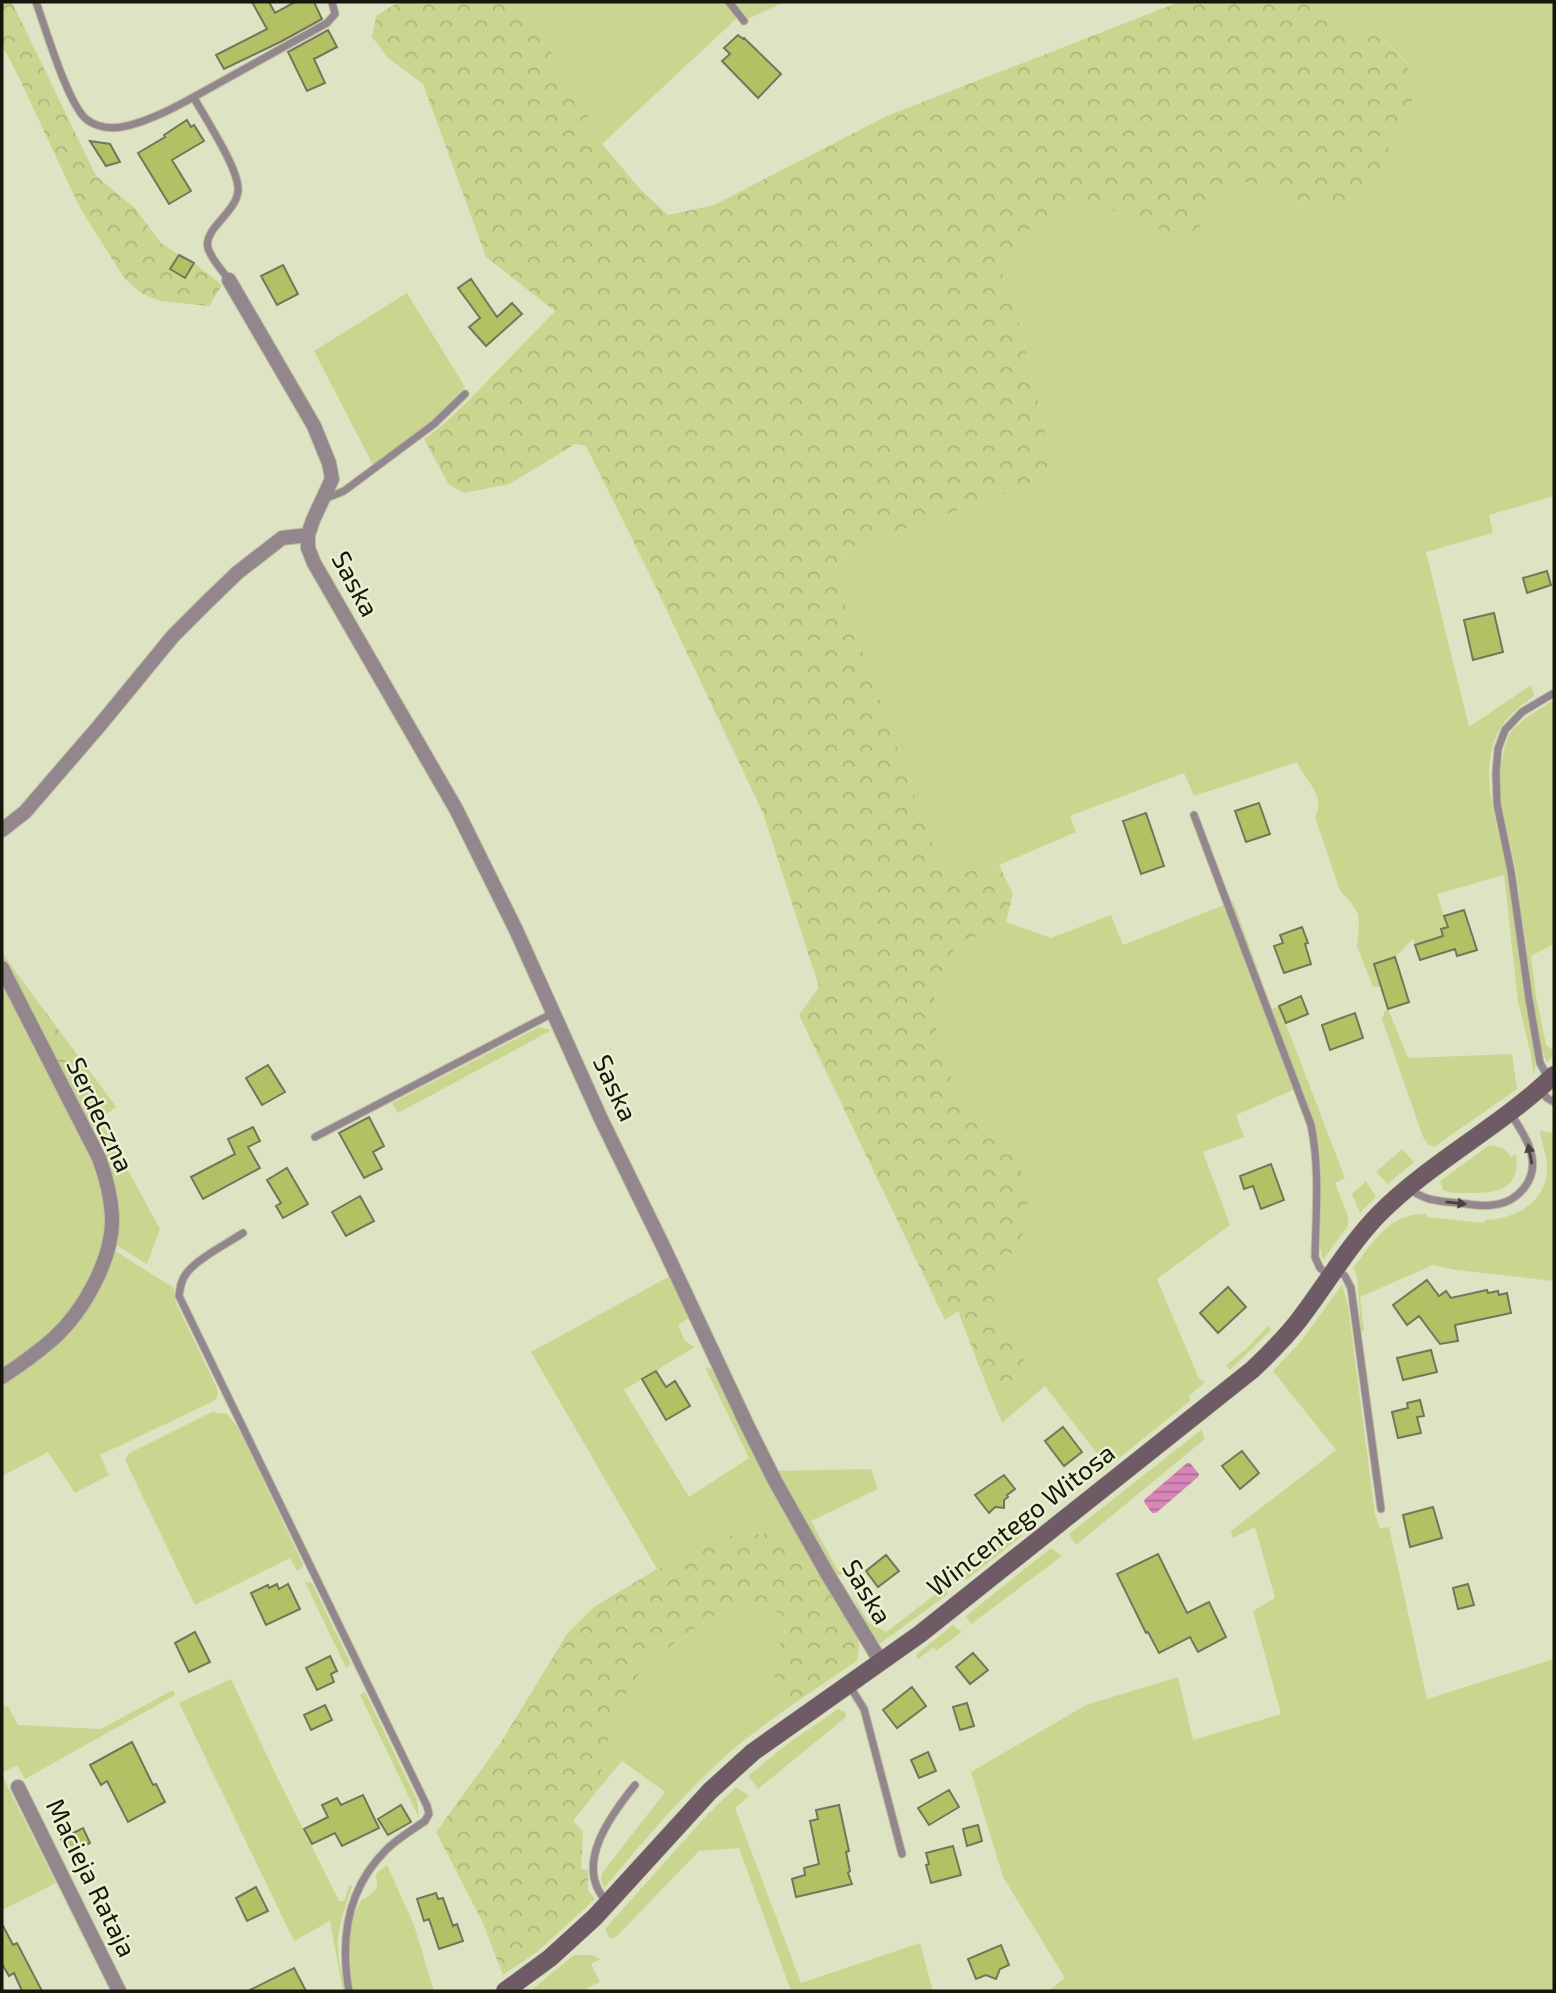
<svg xmlns="http://www.w3.org/2000/svg" width="1556" height="1993" font-family="'Exo 2',sans-serif">
	<defs>
		<pattern id="forest-crowns" width="20" height="18" patternUnits="userSpaceOnUse" patternTransform="scale(1.75)"><rect width="20" height="18" fill="#cad590"/><path d="M2 6a3 3 0 1 1 6 0M12 15a3 3 0 1 1 6 0" fill="none" stroke="#adb67b"/></pattern>
		<pattern id="water-rules" width="6" height="5" patternUnits="userSpaceOnUse" patternTransform="scale(1.75)"><rect width="6" height="5" fill="#d886b8"/><path d="M0 2.5h6" fill="none" stroke="#ae6d94"/></pattern>
	</defs>
	<rect width="100%" height="100%" fill="#dee4c3"/>
	<path fill="#cad590" d="M521,2h203l13,16 -135,126 -16,-34z
		M734,2h50l-36,17z
		M1327,2h227v494l-65,19 4,18 -67,19 43,175 62,-42 3,11c-16,12 -32,24 -39,43 -16,44 5,92 13,136 7,42 10,85 17,127 4,22 14,50 9,73l-4,-24 -12,-50 -14,-126 -67,19 11,33 -7,2 2,7 -28,9 -2,-6 -18,18 -21,7 7,23h-8l-16,-41 2,-19 -1,-13 -8,-13 -10,-10 -25,-74c12,-23 -11,-36 -18,-55l-103,34 -10,-23 -114,43 6,16 -77,33 -42,9 -26,-33 -98,-270 14,-22 188,-66 17,-22 -33,-138 -17,-52 18,-35 33,-24 46,-7 104,19 19,-30 22,-14 63,25 81,-59 20,-20 6,-36 -7,-28 -26,-25 -44,-14z
		M407,293l58,94 -30,31 -62,47 -59,-114z
		M1554,700v244l-23,12 5,40 10,49 8,6v4l-7,7 -6,-13 -8,-51 -17,-129 -15,-66 -1,-30 4,-25 7,-17 16,-14z
		M1233,901l39,108 7,-3 66,172 -10,5 13,33v10l-25,34 -3,-12 1,-79 -2,-24 -5,-20 -85,-223z
		M1224,905l69,185 -57,25 8,22 -41,15 27,73 -73,54 42,100 6,3 -16,14 1,5 -92,74 -6,-1 13,-10 -60,-78 -43,37 -16,-39 25,-4 17,-15 -17,-22 -24,-60 30,-36 -9,-112 -49,-33 -24,-78 -1,-40 23,-38 49,-24 45,16 60,-23 12,30z
		M2,953l44,60 -13,10 -31,-66z
		M2,982l21,45 72,134 13,56 -3,27 -16,42 -36,48 -51,36z
		M1388,1009l20,49 104,-4 5,35 -83,58 -6,-3 -5,-7 -41,-118 3,-8z
		M539,1027l13,3 -154,83 -6,-10z
		M103,1089l13,18 -16,12 60,110 -13,35 -34,-21 2,-26 -39,-109z
		M1554,1127v154l-98,-11 -23,-5 -73,32 4,34h-3l-4,-55 -4,-8c20,-26 37,-56 74,-54v3l57,6 1,-3c30,-1 61,-17 62,-51 1,-13 -6,-26 -7,-38l14,2z
		M1488,1146c10,-1 18,2 23,11l5,-3c5,34 -17,39 -45,39 -10,0 -19,1 -28,-3l-3,-9z
		M1402,1149l12,13 -26,22 -12,-12z
		M1366,1181l10,16 -16,16 -8,-19z
		M112,1249l62,39 2,15 40,83 2,9 -4,6 -114,54 9,20 -34,18 -27,-41 -46,24v-94l58,-43z
		M670,1276l20,41 -12,8 7,16 10,6 -71,43 65,107 60,-39 -44,-91 7,2 6,7 84,166 -31,-8 -40,1 -74,34 -126,-217z
		M1342,1285l6,21 27,208 5,14 9,-1 38,172 127,-40v332h-506l17,-13 -62,-101 -32,-105 115,-67 92,-28 15,63 88,-26 -28,-103 22,-13 -20,-71 -22,11 -2,-7 105,-81 -63,-79 28,-30z
		M1268,1326l3,4 -41,40 -4,-5 19,-15z
		M212,1412l15,2 11,14 65,136 -1,4 -5,3 -7,-13 -95,47 -70,-145 4,-7z
		M1201,1430l4,9 -129,106 -7,-11z
		M871,1469l7,20 -67,32 27,50 7,1 1,2 -9,1 -5,-4 -57,-100z
		M1020,1530l3,5 -57,45 -4,-5z
		M1051,1548l11,8 -91,68 -5,-8z
		M305,1582l7,1 39,81 -5,4z
		M944,1588l4,6 -67,49 -3,-1 -13,-19 -15,-32 18,31 18,10z
		M744,1601l21,4 17,9 5,12 -13,30 6,45 9,6c-23,17 -47,33 -68,53 -42,39 -80,84 -117,128l-3,-8 1,-7 63,-81 -43,-31 -26,31 20,-84 31,-45 69,-49z
		M953,1625l9,7 -26,19 -2,-4 -17,13v-6z
		M231,1679l45,96 63,126h5l6,-17 2,3c-7,21 -16,43 -14,65 1,13 5,27 7,39h-2l-13,-70 -36,20 -115,-238z
		M173,1690l2,5 -150,84 -8,-14 -15,8v-66l6,-1 10,19 83,4z
		M365,1692l52,108 2,18 -59,-123z
		M838,1709l7,3 1,5 -88,72 -10,-13 38,-31z
		M2,1775l54,108 -54,27z
		M736,1787l13,9 -14,12 66,175 119,-40 13,48h-142l-52,-143 -40,3 -83,86 -6,2 -5,-10 101,-113z
		M387,1865l27,60 20,66h-81c-4,-30 -8,-65 9,-92h3l12,-11 -1,-14z
		M574,1955h19l8,4 -10,5 9,18 -19,9h-51z"/>
	<path fill="url(#forest-crowns)" d="M2,2h10l84,174 39,32 26,35 18,12 -8,15 14,8 9,-15 28,22 -13,21 -49,-5 -19,-8 -17,-15 -44,-70 -59,-126 -14,-28 -5,-6z
		M399,2h122l65,108 16,34 38,45 28,26 46,-10 173,-89 292,-114h148l10,21 44,14 26,26 7,27 -6,36 -20,20 5,29 -53,30h-32l-64,-24 -22,13 -19,30 -19,14 -85,-33 -46,7 -33,24 -18,35 17,52 33,138 -17,22 -188,66 -14,21 98,271 26,33 42,-9 14,29 -7,28 -49,24 -23,38 1,40 24,78 49,33 19,53 1,36 -11,23 -30,36 24,60 17,22 -17,15 -25,4 -28,-73 -13,9 -146,-305 20,-28 -56,-174 -114,-240 -63,-127 -11,-2 -65,40 -46,9 -15,-8 -25,-46 20,-15 27,-26 84,-87 -69,-54 -63,-173 -35,-26 -16,-21 4,-21z
		M46,1013l57,76 -27,19 -43,-85z
		M771,1534l31,8 53,88 4,16 -1,14 -69,47 -9,-6 -5,-12 -1,-33 13,-30 -5,-11 -17,-10 -21,-4 -28,13 -69,49 -31,45 -20,84 -23,29 10,10 -2,38 7,1v20l7,9 -58,53 -34,23 -21,-54 -46,-89 64,-88 67,-110 27,-27 63,-38 74,-34z"/>
	<path fill="url(#water-rules)" d="M1187,1463h3l9,11 -1,3 -42,36h-4l-8,-11 1,-3z"/>
	<path fill="#b3c064" stroke="#727759" stroke-width="2" d="M252,2h17l6,11 20,-11h19l8,17 -40,22 -58,28 -8,-14 51,-26z
		M328,30l9,17 -23,12 11,24 -18,8 -19,-39z
		M738,35l5,4 1,-1 37,36 -23,24 -36,-37 8,-7 -6,-6z
		M187,120l4,7 3,-2 10,16 -32,19 19,31 -22,13 -31,-51 27,-16 -1,-2z
		M90,141l20,3 10,18 -14,4z
		M179,255l15,8 -9,15 -15,-9z
		M283,265l15,29 -21,11 -16,-29z
		M471,279l26,38 15,-14 10,11 -36,32 -17,-19 11,-9 -22,-30z
		M1547,571l4,14 -24,8 -4,-15z
		M1494,613l9,39 -30,8 -9,-40z
		M1259,803l11,31 -24,8 -11,-31z
		M1146,813l18,53 -23,8 -18,-53z
		M1464,910l13,40 -20,6 -2,-7 -35,11 -5,-15 28,-9 -2,-7 7,-2 -4,-11z
		M1302,927l6,16 -3,1 6,20 -27,9 -10,-27 9,-3 -3,-8z
		M1395,957l14,45 -21,7 -14,-45z
		M1301,996l7,18 -22,9 -7,-17z
		M1355,1013l8,25 -33,12 -8,-25z
		M268,1065l17,27 -23,13 -16,-27z
		M369,1117l15,29 -11,6 9,17 -18,9 -25,-45z
		M253,1127l7,14 -12,6 12,21 -57,31 -12,-22 44,-23 -7,-15z
		M1271,1164l13,36 -23,9 -8,-23 -9,3 -4,-13z
		M287,1168l21,36 -25,14 -7,-12 5,-3 -14,-23z
		M360,1196l14,25 -28,15 -14,-24z
		M1427,1280l12,16 7,-5 5,7 36,-8 1,3 10,-2 1,4 8,-2 4,20 -56,12 3,16 -18,3 -21,-28 -12,9 -14,-20z
		M1228,1287l18,20 -28,26 -18,-20z
		M1431,1350l6,22 -34,8 -6,-22z
		M656,1371l10,16 9,-6 15,25 -24,14 -24,-41z
		M1420,1400l4,16 -7,1 4,16 -23,5 -6,-26 16,-4 -1,-5z
		M1063,1427l19,25 -18,14 -19,-25z
		M1242,1451l17,22 -19,16 -18,-23z
		M1004,1475l11,14 -8,6 1,2 -4,3v8l-9,-1 -6,6 -14,-18z
		M1433,1507l9,31 -32,9 -7,-32z
		M1158,1554l29,59 22,-11 17,35 -28,15 -8,-15 -31,16 -11,-21 -2,1 -29,-59z
		M886,1555l13,16 -21,16 -12,-16z
		M277,1584l2,5 9,-5 12,25 -34,16 -15,-32 17,-8 1,3z
		M1468,1584l6,21 -16,4 -5,-21z
		M195,1632l15,30 -21,10 -14,-29z
		M973,1653l15,17 -18,14 -14,-17z
		M330,1656l7,15 -6,3 3,8 -17,8 -11,-22z
		M912,1687l14,19 -29,22 -14,-18z
		M967,1703l7,23 -14,4 -7,-23z
		M325,1705l7,15 -21,10 -7,-15z
		M132,1742l21,43 3,-1 9,18 -37,20 -21,-41 -6,4 -11,-20z
		M928,1752l8,19 -17,7 -8,-18z
		M949,1790l10,17 -30,18 -11,-17z
		M363,1795l16,33 -37,18 -7,-13 -23,11 -8,-15 24,-12 -6,-12 15,-7 4,7z
		M401,1805l10,17 -23,13 -10,-16z
		M839,1805l10,46 -3,1 4,19 -2,2 4,11 -56,13 -4,-18 13,-4 -1,-7 15,-4 -9,-43 8,-2 -2,-9z
		M978,1825l4,16 -15,5 -4,-17z
		M83,1828l7,15 -21,11 -8,-15z
		M953,1846l8,29 -30,8 -5,-18 3,-1 -3,-11z
		M256,1887l12,24 -21,10 -11,-23z
		M436,1893l2,6 5,-1 10,28 4,-2 6,17 -24,8 -10,-30 -5,2 -7,-22z
		M2,1924l11,21 4,-2 25,48h-20l-8,-18 -5,3 -7,-12z
		M1001,1945l8,20 -9,4 -4,10 -10,-4 -10,4 -8,-20z
		M294,1968l12,23h-58z"/>
	<g fill="none" stroke-linecap="round" stroke-linejoin="round">
		<g stroke="#babfa2" stroke-width="9">
			<path id="lane" d="M36,2c10,27 31,100 50,117 10,8 24,10 36,8 32,-6 68,-28 97,-44 36,-20 72,-40 108,-60l8,-9 -3,-12
				M729,2l15,19
				M194,98c11,20 46,72 44,93 -2,22 -35,38 -30,57 3,11 14,22 21,32
				M324,499l20,-8 90,-67 31,-30
				M1194,815l117,310c9,43 5,88 4,132l5,11 9,8
				M1549,1079l-9,-16 -11,-64 -18,-128 -14,-67 -1,-31 2,-24 7,-19 17,-18 32,-19
				M1540,1089l7,9 7,4
				M315,1137l238,-124
				M1408,1187c15,14 31,14 51,16 10,1 22,4 33,2 13,-1 24,-7 32,-17 20,-25 1,-53 -14,-75
				M243,1233c-15,10 -48,27 -57,41 -5,6 -6,14 -7,22l248,510 2,8 -4,7c-13,9 -28,18 -39,29 -39,39 -46,90 -37,141
				M1336,1269l9,7 6,12 30,221
				M849,1685l15,24 38,145
				M608,1903c-36,-36 2,-87 27,-118"/>
		</g>
		<g stroke="#babfa2" stroke-width="16">
			<path id="street" d="M229,280l85,146 15,37 3,16 -19,41 -5,15v13l6,15 142,246 60,121 85,189 63,129 83,177 28,56 53,94 53,87
				M2,830l23,-18 75,-87 73,-89 32,-32 32,-31 45,-35 26,-3
				M2,968l97,190c7,19 12,38 13,58 2,41 -28,95 -59,123 -16,14 -33,26 -51,38
				M18,1787l101,204"/>
		</g>
		<g stroke="#babfa2" stroke-width="19">
			<path id="secondary" d="M505,1991l45,-33 45,-41 115,-126 43,-39 167,-118 332,-264c17,-16 33,-32 47,-50 27,-35 49,-74 80,-106 53,-53 121,-87 175,-139"/>
		</g>
		<use href="#lane" stroke="#94868d" stroke-width="7"/>
		<use href="#street" stroke="#94868d" stroke-width="14"/>
		<use href="#secondary" stroke="#6f5b66" stroke-width="18"/>
	</g>
	<defs><path id="oneway-solid" d="M-6-.8H1V-3.2L6.5 0L1 3.2V.8H-6Z" transform="scale(1.75)"/></defs>
	<g fill="#484340">
		<use href="#oneway-solid" transform="translate(1530 1154) rotate(-101)"/>
		<use href="#oneway-solid" transform="translate(1456 1203) rotate(6)"/>
	</g>
	<g text-anchor="middle" stroke-width="5" stroke-linejoin="round" paint-order="stroke">
		<g font-size="26" fill="#15170c" stroke="#ebf1d0">
			<text transform="translate(355 584) rotate(62)" y="9">Saska</text>
			<text transform="translate(615 1088) rotate(65)" y="9">Saska</text>
			<text transform="translate(100 1115) rotate(65)" y="9">Serdeczna</text>
			<text transform="translate(1021 1520) rotate(-38)" y="9">Wincentego Witosa</text>
			<text transform="translate(867 1592) rotate(59)" y="9">Saska</text>
			<text transform="translate(91 1878) rotate(64)" y="9">Macieja Rataja</text>
		</g>
	</g>
	<rect width="1556" height="1993" fill="none" stroke="#15170c" stroke-width="7"/>
</svg>
